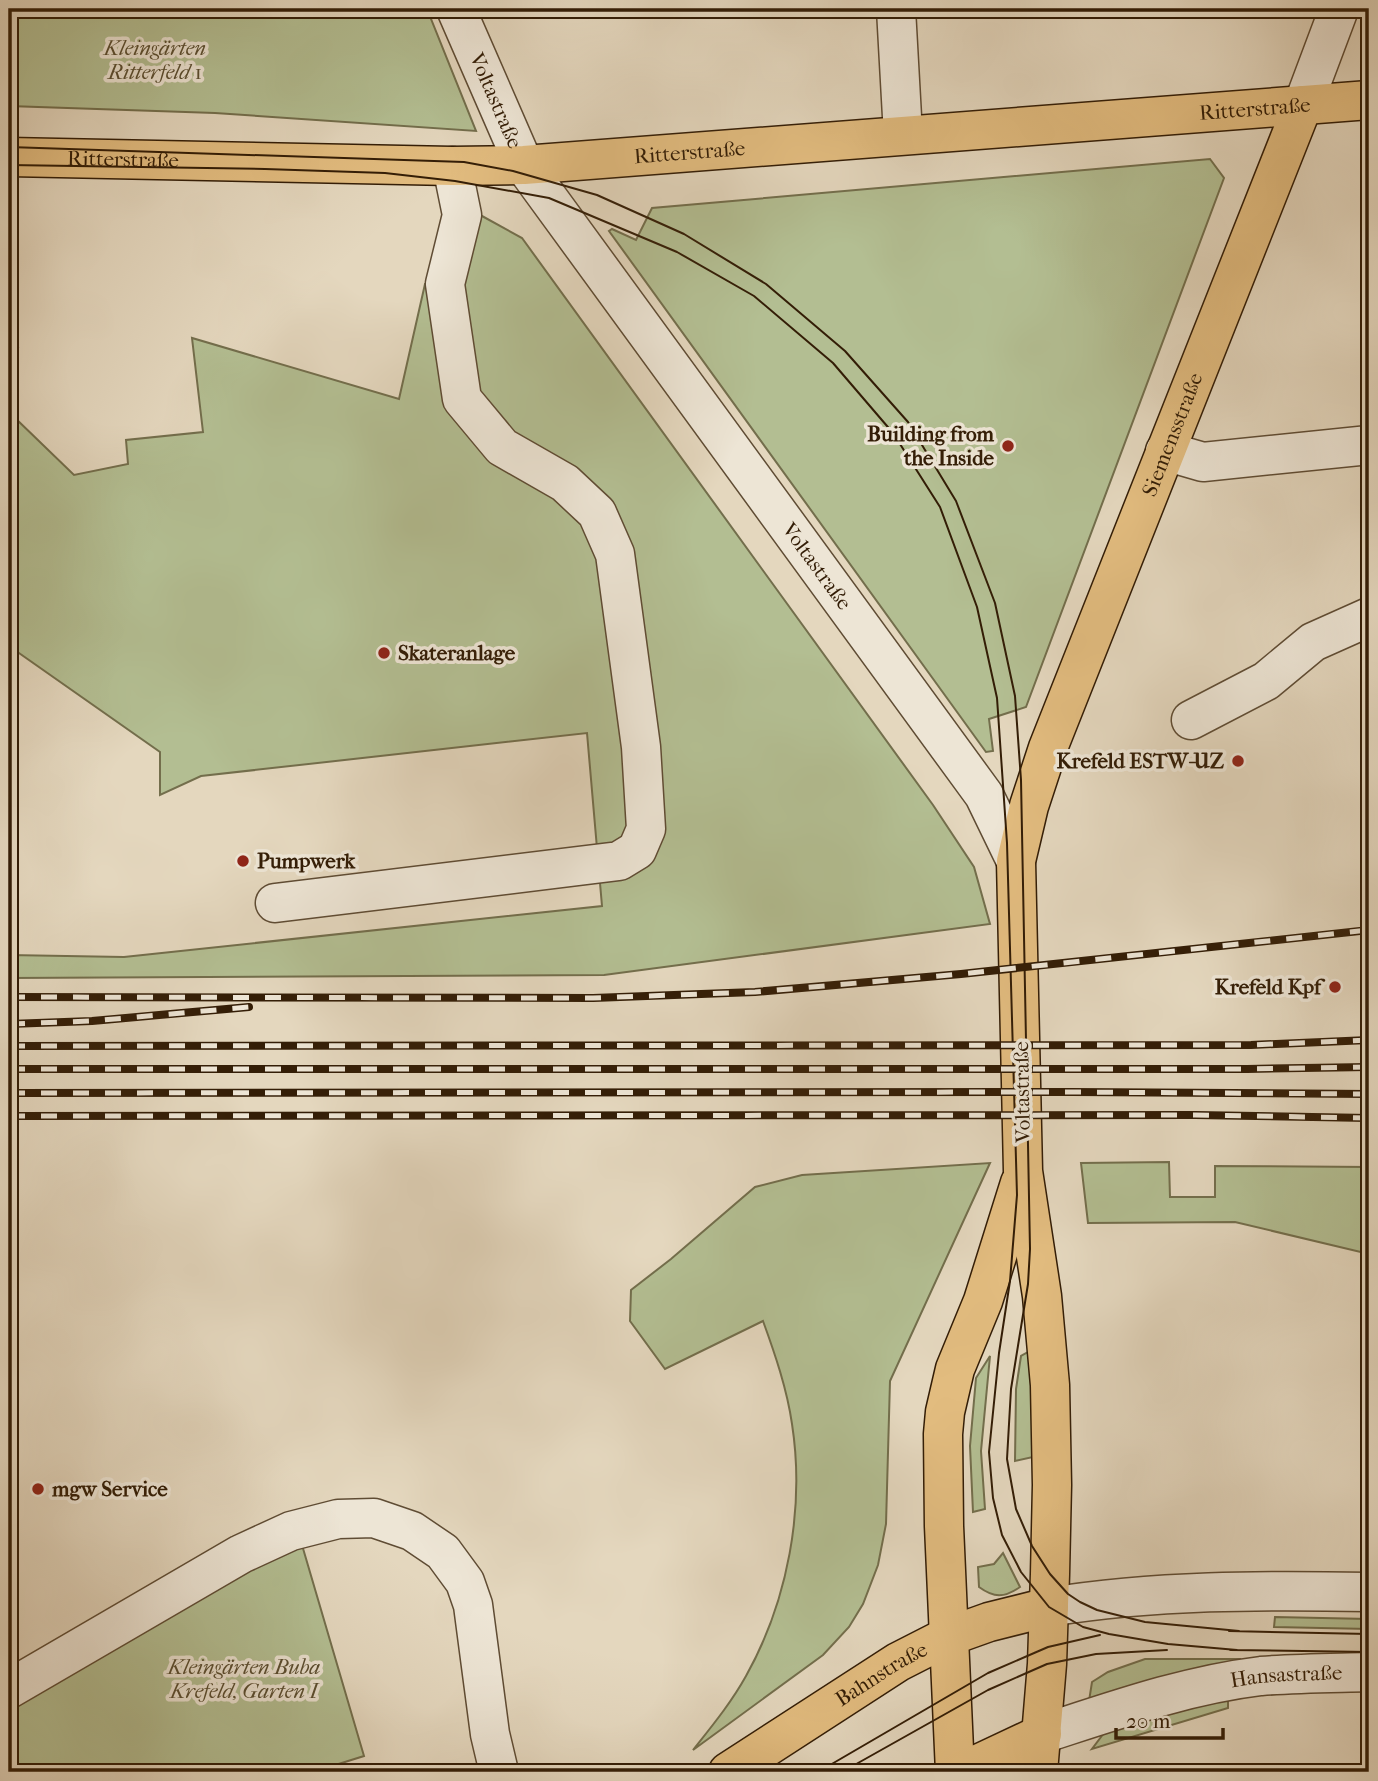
<svg xmlns="http://www.w3.org/2000/svg" width="1378" height="1781" font-family="'IM FELL French Canon',serif">
	<rect width="100%" height="100%" fill="#e4d7be"/>
	<filter id="stains"><feTurbulence type="fractalNoise" baseFrequency=".00286" numOctaves="4"/><feColorMatrix values="0 0 0 0 .2 0 0 0 0 .09 0 0 0 0 .02 0 0 0 .5 -.17"/></filter>
	<radialGradient id="worn" r=".72"><stop offset=".6" stop-color="#630" stop-opacity="0"/><stop offset="1" stop-color="#630" stop-opacity=".3"/></radialGradient>
	<path fill="#b3be92" stroke="#736e4c" stroke-width="2" d="M9,9h418l49,122 -261,-18 -206,-7z
		M1210,159l14,19 -198,529 -37,12 4,32 -7,1 -377,-521 3,-2 24,11 16,-32z
		M482,216l40,22 411,567 41,62 16,57 -386,51 -595,3v-23l115,2 478,-51 -15,-173 -386,43 -41,19v-43l-151,-106v-300l9,2 -6,24v43l62,60 54,-11 -2,-24 77,-8 -11,-94 207,61 26,-115h20l24,-59z
		M1169,1162l1,35h45v-31l154,1v87l-134,-32 -147,1 -7,-60z
		M990,1163l-100,218 -4,143 -8,41 -15,39 -14,23 -26,28 -130,95c19,-24 38,-47 53,-74 42,-75 59,-168 46,-252 -5,-35 -17,-70 -29,-103l-98,48 -35,-48 1,-31 40,-31 84,-72 47,-12z
		M1030,1351l3,106 -18,4 1,-72 5,-33z
		M990,1356l-9,95 4,58 -12,3 -3,-66 6,-68z
		M302,1545l62,211 -51,16h-304v-65l235,-136z
		M1003,1553l17,34c-16,11 -26,11 -41,0l-1,-20 16,-3z
		M1275,1617l94,2v10l-95,-2z
		M1145,1659h95l-3,12 -148,30 3,-19 16,-10z
		M1228,1696v12l-136,41 12,-16z"/>
	<g fill="none" stroke-linecap="round" stroke-linejoin="round">
		<g stroke="#5f4c34" stroke-width="41">
			<g id="minor">
				<path id="s1" d="M456,9l68,156 460,630 32,66"/>
				<path d="M896,9l7,126"/>
				<path d="M1303,105l36,-96"/>
				<path d="M1165,451l38,11 166,-17"/>
				<path d="M1191,720l75,-39 47,-39 56,-25"/>
				<path d="M275,903l344,-42 18,-11 9,-21 -5,-82 -26,-193 -18,-41 -32,-30 -63,-36 -40,-48 -17,-115 17,-69 -10,-49"/>
				<path d="M1049,1607c107,-17 212,-17 320,-15"/>
				<path d="M9,1689l232,-135 50,-23 47,-12 36,-1 38,13 31,21 22,30 8,23 17,129 9,38"/>
				<path id="s2" d="M1042,1734c71,-23 144,-49 219,-58 36,-3 73,-3 108,-4"/>
			</g>
		</g>
		<g stroke="#331d06" stroke-width="41">
			<g id="major">
				<path id="s3" d="M9,157l443,9 72,-1 845,-65"/>
				<path id="s4" d="M728,1772l170,-110 49,-25 42,-15 60,-15"/>
				<path d="M955,1772l-11,-246 -1,-92 2,-22 10,-43 28,-68 37,-118"/>
				<path d="M961,1772l81,-38"/>
				<path id="s5" d="M1038,1772l9,-108 3,-90 2,-89 -2,-100 -8,-89 -19,-125 -7,-310 13,-55 19,-58 255,-643"/>
			</g>
		</g>
		<use href="#minor" stroke="#ede5d5" stroke-width="38"/>
		<use href="#major" stroke="#e2bc7f" stroke-width="38"/>
		<path stroke="#331d06" stroke-width="2" d="M9,147l455,15 49,9 84,24 87,39 82,50 79,67 63,71 48,79 39,102 20,93 6,84 9,469 -2,35 -17,105 -4,70 9,50 16,37 18,28 18,20 12,8 17,8 48,12 94,9
			M9,165l256,4 120,4 70,8 94,17 128,54 77,44 79,67 60,70 47,74 37,100 20,91 10,145 10,352 -7,86 -11,72 -10,99 4,46 9,37 19,37 28,35 34,20 26,7 59,10 69,6
			M1229,1631l140,3
			M1230,1650l139,2
			M818,1772l170,-99 60,-26 52,-12
			M842,1772l146,-82 59,-26 49,-10 71,-4"/>
		<g stroke="#331d06" stroke-width="8">
			<path id="rail" d="M9,997l584,1 162,-6 206,-18 408,-44
				M9,1024l83,-3 157,-14
				M9,1046l1242,-1 118,-5
				M9,1069h1238l122,-2
				M9,1093l1064,-1 296,2
				M9,1116l1186,-1 174,3"/>
		</g>
		<use href="#rail" stroke="#ede5d5" stroke-width="5" stroke-dasharray="16" stroke-linecap="butt"/>
	</g>
	<g fill="#8f2418" stroke="#ede5d5" stroke-width="2.5">
		<circle cx="1008" cy="446" r="7"/>
		<circle cx="384" cy="653" r="7"/>
		<circle cx="1238" cy="761" r="7"/>
		<circle cx="243" cy="861" r="7"/>
		<circle cx="1335" cy="987" r="7"/>
		<circle cx="38" cy="1489" r="7"/>
	</g>
	<g text-anchor="middle" stroke-width="7" stroke-linejoin="round" paint-order="stroke">
		<g font-size="21" font-style="italic" fill="#594d30" stroke="#ede5d5">
			<text x="155" y="55">Kleingärten<tspan x="155" dy="24">Ritterfeld 1</tspan></text>
			<text x="244" y="1674">Kleingärten Buba<tspan x="244" dy="24">Krefeld, Garten I</tspan></text>
		</g>
		<g font-size="21" fill="#331d06" stroke="#ede5d5">
			<text dy="7" stroke="none"><textPath href="#s1" startOffset="100">Voltastraße</textPath></text>
			<text dy="7" stroke="none"><textPath href="#s3" startOffset="1248">Ritterstraße</textPath></text>
			<text dy="7" stroke="none"><textPath href="#s3" startOffset="681">Ritterstraße</textPath></text>
			<text dy="7" stroke="none"><textPath href="#s3" startOffset="114">Ritterstraße</textPath></text>
			<text dy="7" stroke="none"><textPath href="#s5" startOffset="1368">Siemensstraße</textPath></text>
			<text dy="7" stroke="none"><textPath href="#s1" startOffset="667">Voltastraße</textPath></text>
			<text transform="translate(1022 1092) rotate(-91)" y="7">Voltastraße</text>
			<text dy="7" stroke="none"><textPath href="#s4" startOffset="182">Bahnstraße</textPath></text>
			<text dy="7" stroke="none"><textPath href="#s2" startOffset="252">Hansastraße</textPath></text>
		</g>
		<g font-size="21" font-weight="bold" fill="#331d06" stroke="#ede5d5" text-anchor="end">
			<text x="994" y="441">Building from<tspan x="994" dy="24">the Inside</tspan></text>
			<text x="398" y="660" text-anchor="start">Skateranlage</text>
			<text x="1224" y="768">Krefeld ESTW-UZ</text>
			<text x="257" y="868" text-anchor="start">Pumpwerk</text>
			<text x="1321" y="994">Krefeld Kpf</text>
			<text x="52" y="1496" text-anchor="start">mgw Service</text>
		</g>
	</g>
	<rect width="1378" height="1781" fill="none" stroke="#e4d7be" stroke-width="35"/>
	<rect x="10" y="10" width="1357" height="1760" fill="none" stroke="#331d06" stroke-width="3.5"/>
	<rect x="18" y="18" width="1343" height="1746" fill="none" stroke="#331d06" stroke-width="2"/>
	<path d="M1116 1728v10h107v-10" fill="none" stroke="#331d06" stroke-width="3.5"/>
	<text x="1126" y="1728" font-size="21" fill="#331d06" stroke="#ede5d5" stroke-width="5" paint-order="stroke">20 m</text>
	<rect width="100%" height="100%" filter="url(#stains)"/>
	<rect width="100%" height="100%" fill="url(#worn)"/>
</svg>
